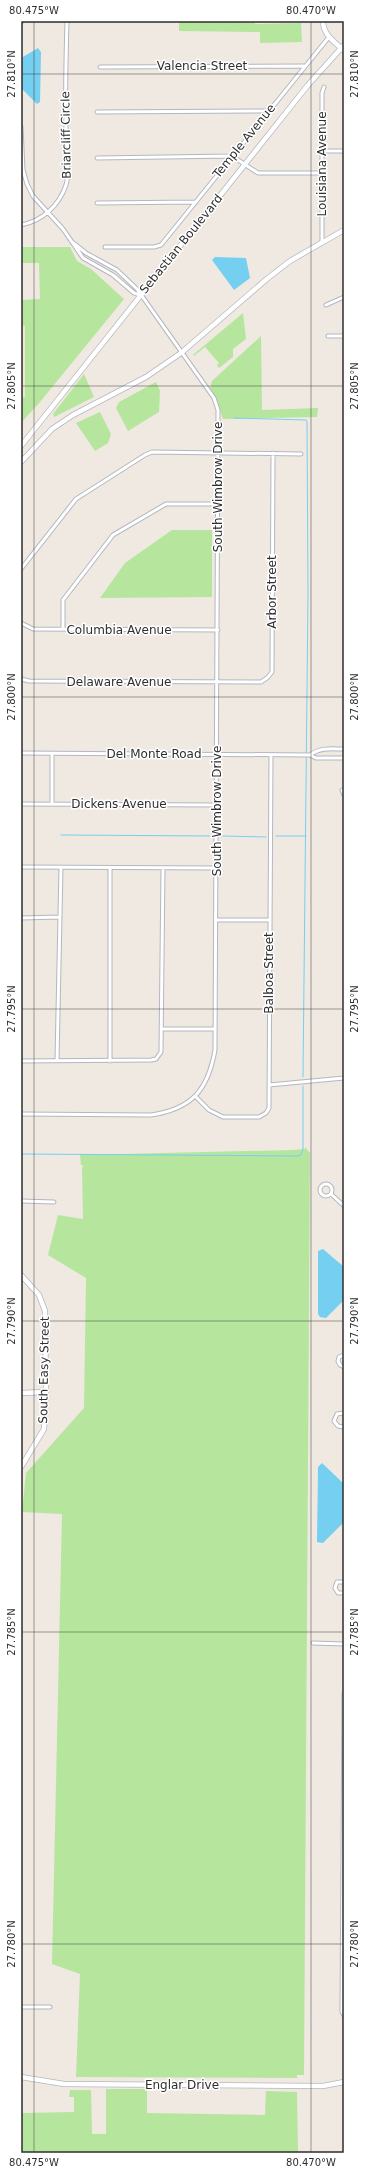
<svg xmlns="http://www.w3.org/2000/svg" width="365" height="2174" font-family="'DejaVu Sans',sans-serif">
	<rect width="100%" height="100%" fill="#efe9e1"/>
	<path fill="#f0e6d1" d="M21,325h4v72l-4,1z"/>
	<path fill="#b6e59e" d="M171,21h84v3l46,-1 1,19 -42,1v-11l-81,-1v-10z
		M21,247h49l7,14 14,8 33,30 -84,103 -19,21v-25l4,-1v-71l-4,-1v-25l19,-1 -1,-36h-18z
		M243,313l3,26 -13,10v8l-14,11 -2,-3 2,-2 -14,-16 -11,9 -1,-1z
		M261,336l1,74 56,-2 -1,9 -94,2 -7,-21 -6,-9 2,-8z
		M84,374l10,23 -40,20 -1,-3z
		M156,382l4,9 -1,21 -31,19 -12,-23 3,-6z
		M100,412l11,22 -3,9 -13,8 -19,-28z
		M172,530h40v67l-112,1 25,-35z
		M305,1147l5,6 -6,922h-7v3l-221,-1 4,-103 -28,-10 10,-450 -40,-2 4,-39 58,-65 2,-130 -38,-23 10,-40 25,4 -1,-52 2,-1 -3,-1 -1,-10 213,-5 12,-1z
		M106,2089h41v24l118,2 1,-24 31,1 1,61h-277v-42l2,2 51,-1v-15h-5l1,-7h21l1,44h14z"/>
	<path fill="#75cff0" d="M38,48l3,4 -1,50 -3,2 -16,-16v-30z
		M215,257l31,1 4,20 -16,12 -22,-30z
		M323,1249l21,18v33l-18,18 -6,-1 -2,-3v-63z
		M322,1463l22,21v38l-21,21 -6,-1 1,-75z"/>
	<g fill="none" stroke-linecap="round" stroke-linejoin="round">
		<path stroke="#75cff0" stroke-width="1" d="M234,418l72,2 1,2 1,172 -5,483
			M61,835l151,1
			M222,836l44,1
			M276,836h30
			M21,1154l276,2 4,-1 2,-6v-63"/>
		<g stroke="#b4b7c1" stroke-width="5">
			<path id="street" d="M21,23l1,-2
				M100,67l204,-1
				M97,112l171,-1
				M21,127l2,43 4,14 6,12 30,33 20,29 30,17 21,18 6,2
				M323,151h21
				M97,158l135,-2 26,17h65
				M97,203l99,-1
				M21,225c21,-4 38,-19 45,-40 4,-11 0,-44 0,-58 -1,-35 0,-71 1,-106
				M322,241v-148l2,-6
				M105,247h49l7,-2 168,-208
				M326,305l18,-8
				M328,336h16
				M21,569l55,-70 69,-44 7,-3 149,2
				M21,623l12,6 185,1
				M63,629v-29l50,-65 53,-31h53
				M21,679l8,2 232,1 6,-4 5,-6 1,-219
				M21,753l289,2
				M310,755c11,-8 22,-6 34,-6
				M310,755l6,3h28
				M342,790l2,5
				M21,804l195,1
				M52,804v-51
				M21,867l195,1
				M21,918l39,-1
				M216,920h54
				M161,1029h54
				M21,1061l130,-1 5,-1 5,-7 2,-184
				M57,1061l4,-194
				M110,1061v-193
				M269,1085l75,-7
				M196,1097l13,13 14,7h36l7,-4 3,-5 2,-353
				M21,1114l130,1c41,-6 57,-25 64,-65l3,-640 -4,-12 -77,-109 -20,-19 -31,-17 -14,-11
				M320 1190a6 6 0 1 1 12 0a6 6 0 1 1-12 0Z
				M331,1194l13,12
				M21,1201l33,1
				M344,1355l-5,2 -1,4 2,4 4,2
				M344,1413l-7,1 -3,7 4,5 6,1
				M344,1582h-7l-2,6 3,5h6
				M313,1643l31,1
				M344,1693l-2,319 2,3
				M21,2007h29"/>
		</g>
		<g stroke="#b4b7c1" stroke-width="6">
			<path id="secondary" d="M323,21c0,14 12,21 21,30
				M21,446l287,-361 36,-40
				M21,462l31,-33 21,-14 73,-38 35,-24 87,-75 22,-17 54,-31
				M21,1275l18,20 6,16 1,81 -2,37 -23,38
				M21,1393l25,-1
				M21,2077l43,7 259,2 21,-4"/>
		</g>
		<use href="#street" stroke="#fff" stroke-width="3"/>
		<use href="#secondary" stroke="#fff" stroke-width="4.5"/>
	</g>
	<path fill="none" stroke="#2e2e2e" stroke-width="1" stroke-opacity="0.45" d="M34,21v2132M311,21v2132M21,74h323M21,386h323M21,697h323M21,1009h323M21,1321h323M21,1632h323M21,1944h323"/>
	<g text-anchor="middle" stroke-width="3" stroke-linejoin="round" paint-order="stroke">
		<g font-size="12" fill="#2e2e2e" stroke="#fff">
			<text x="202" y="70">Valencia Street</text>
			<text transform="translate(66 135) rotate(-91)" y="4">Briarcliff Circle</text>
			<text transform="translate(244 141) rotate(-51)" y="4">Temple Avenue</text>
			<text transform="translate(322 164) rotate(-90)" y="4">Louisiana Avenue</text>
			<text transform="translate(181 244) rotate(-51)" y="4">Sebastian Boulevard</text>
			<text transform="translate(218 487) rotate(-90)" y="4">South Wimbrow Drive</text>
			<text transform="translate(272 592) rotate(-90)" y="4">Arbor Street</text>
			<text x="119" y="634">Columbia Avenue</text>
			<text x="119" y="686">Delaware Avenue</text>
			<text x="154" y="758">Del Monte Road</text>
			<text x="119" y="808">Dickens Avenue</text>
			<text transform="translate(217 811) rotate(-90)" y="4">South Wimbrow Drive</text>
			<text transform="translate(269 973) rotate(-90)" y="4">Balboa Street</text>
			<text transform="translate(44 1370) rotate(-89)" y="4">South Easy Street</text>
			<text x="182" y="2089">Englar Drive</text>
		</g>
	</g>
	<rect width="365" height="2174" fill="none" stroke="#ffffff" stroke-width="44"/>
	<rect x="22" y="22" width="321" height="2130" fill="none" stroke="#2e2e2e" stroke-width="1.5"/>
	<g font-size="10" text-anchor="middle" fill="#2e2e2e">
		<text x="34" y="14">80.475°W</text>
		<text x="311" y="14">80.470°W</text>
		<text transform="translate(11 74) rotate(-90)" y="4">27.810°N</text>
		<text transform="translate(354 74) rotate(-90)" y="4">27.810°N</text>
		<text transform="translate(11 386) rotate(-90)" y="4">27.805°N</text>
		<text transform="translate(354 386) rotate(-90)" y="4">27.805°N</text>
		<text transform="translate(11 697) rotate(-90)" y="4">27.800°N</text>
		<text transform="translate(354 697) rotate(-90)" y="4">27.800°N</text>
		<text transform="translate(11 1009) rotate(-90)" y="4">27.795°N</text>
		<text transform="translate(354 1009) rotate(-90)" y="4">27.795°N</text>
		<text transform="translate(11 1321) rotate(-90)" y="4">27.790°N</text>
		<text transform="translate(354 1321) rotate(-90)" y="4">27.790°N</text>
		<text transform="translate(11 1632) rotate(-90)" y="4">27.785°N</text>
		<text transform="translate(354 1632) rotate(-90)" y="4">27.785°N</text>
		<text transform="translate(11 1944) rotate(-90)" y="4">27.780°N</text>
		<text transform="translate(354 1944) rotate(-90)" y="4">27.780°N</text>
		<text x="34" y="2166">80.475°W</text>
		<text x="311" y="2166">80.470°W</text>
	</g>
</svg>
